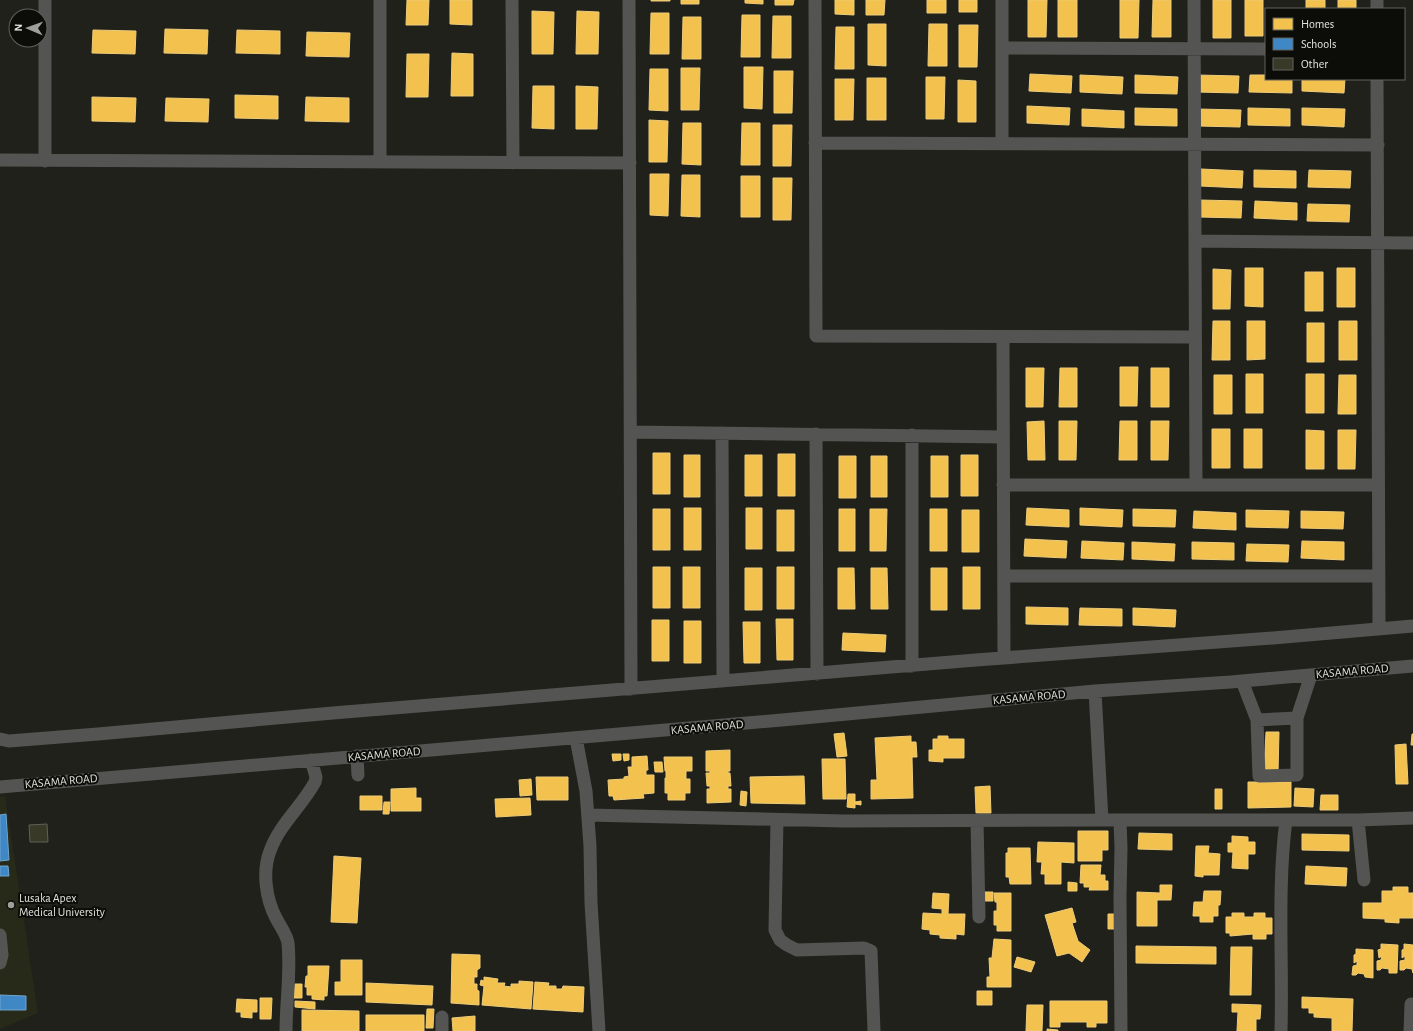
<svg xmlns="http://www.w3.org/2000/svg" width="1413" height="1031" font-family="'Alegreya Sans',sans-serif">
	<rect width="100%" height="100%" fill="#20211b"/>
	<path fill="#272919" d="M5,796l33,217 -38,16v-232z"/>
	<path fill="#f2c14e" stroke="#eecc79" d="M407,0h22l-1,25h-22z
		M450,0h22v25l-22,-1z
		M651,0h19v1h-19z
		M681,0h18v4h-18z
		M745,0h18v4l-18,-1z
		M775,0h19l-1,5h-18z
		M835,0h19v15l-19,-1z
		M866,0h19l-1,15h-18z
		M927,0h19v13h-19z
		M959,0h18v12h-18z
		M1028,0h19l-1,37h-18z
		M1058,0h19v37h-19z
		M1120,0h19l-1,38h-18z
		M1153,0h18v37h-19z
		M1213,0h18v38h-18z
		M1245,0h18v36h-18z
		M1306,0h19v9h-19z
		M1338,0h18v9h-18z
		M532,11l22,1 -1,42h-21z
		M577,11l22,1 -1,42h-22z
		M651,13h18v41h-19z
		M742,15h18v42h-19z
		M773,16h18v42h-19z
		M683,17h18v42h-19z
		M868,24h18v42l-18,-1z
		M929,24h18v42h-19z
		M959,25h19l-1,42h-18z
		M836,27h18v42h-19z
		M165,29l43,1 -1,24 -43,-1z
		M93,30l43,1 -1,23 -43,-1z
		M237,30l43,1v23l-44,-1z
		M307,32l43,1 -1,24 -43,-1z
		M452,53l21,1v42h-22z
		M407,54h22l-1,43h-22z
		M744,67h19l-1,42 -18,-1z
		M681,68h19l-1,42h-18z
		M650,69h18v42l-19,-1z
		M774,71h19l-1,42h-18z
		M1030,74l42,2 -1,17 -42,-2z
		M1080,75l43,2 -1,17 -42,-2z
		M1135,75l43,2 -1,17 -42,-1z
		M1197,75l42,1 -1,17 -42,-1z
		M1250,75h16v4h26v14l-43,-1z
		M926,77h19l-1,42h-18z
		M867,78h19v42h-19z
		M835,79h19l-1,41h-18z
		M1302,79h43l-1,14 -42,-2z
		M958,80l18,1v41h-18z
		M533,86h21v43l-22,-1z
		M576,86l22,1 -1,42h-21z
		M235,95l43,1v23l-43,-1z
		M92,97l44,1 -1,24 -43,-1z
		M306,97l43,1v24l-44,-1z
		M166,98l43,1 -1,23 -43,-1z
		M1027,106l43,2 -1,17 -42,-2z
		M1135,108l42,1v17l-42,-1z
		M1248,108l42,1v17l-42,-1z
		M1302,108l43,1 -1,18 -42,-2z
		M1082,109l42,2v17l-42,-2z
		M1198,109l43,1 -1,17 -42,-1z
		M649,120l19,1 -1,41h-18z
		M683,123h18v42l-19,-1z
		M742,123h18v42h-19z
		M773,125h19l-1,41h-18z
		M1201,169l42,2 -1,17 -42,-2z
		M1254,170l42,1v17l-42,-1z
		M1309,170l42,1 -1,17 -42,-1z
		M650,174h19l-1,42 -18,-1z
		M682,175h18v42l-19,-1z
		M741,176h19v41h-19z
		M773,178h19l-1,42h-18z
		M1199,200l43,1 -1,17 -42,-1z
		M1255,201l42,2v17l-43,-2z
		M1308,204l42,1 -1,17 -42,-1z
		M1245,268h18v39l-18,-1z
		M1337,268h18v39h-18z
		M1213,269l18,1 -1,39h-17z
		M1305,272h18v39h-18z
		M1213,321h17v39h-18z
		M1247,321h18v38l-18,1z
		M1339,321h18v39h-18z
		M1307,323h17v39h-17z
		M1120,367h18l-1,39h-17z
		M1026,368h18l-1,39h-17z
		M1060,368h17v39h-18z
		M1151,368h18v39h-18z
		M1246,374h17v39h-17z
		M1306,374h18v39h-18z
		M1214,375h18v39h-18z
		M1339,375h17v39h-18z
		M1044,421l1,39h-17l-1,-38z
		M1059,421h18l-1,39h-17z
		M1120,421h17v39h-18z
		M1151,421h18l-1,39h-17z
		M1212,429h18v39h-18z
		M1244,429h18v39h-18z
		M1306,430l18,1v38h-18z
		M1338,430h18l-1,39h-17z
		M653,453h17v41h-17z
		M778,454h17v42h-17z
		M684,455h16v42h-16z
		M745,455h17v41h-17z
		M961,455h17v41h-17z
		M839,456h17v42h-17z
		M871,456h16v41h-16z
		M931,456h17v41h-17z
		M684,508h17v42h-17z
		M746,508h16v41h-16z
		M1027,508l42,2v17l-43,-2z
		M1080,508l43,2 -1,17 -42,-2z
		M653,509h17v41h-17z
		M839,509h16v42h-16z
		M870,509h17l-1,42h-16z
		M930,509h17v42h-17z
		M1133,509l43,1 -1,17 -42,-1z
		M777,510h17v41h-17z
		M962,510h17v42h-17z
		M1246,510l43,1 -1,17 -42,-1z
		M1194,511l42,2v17l-43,-2z
		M1301,511l43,1 -1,17 -42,-1z
		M1025,539l42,2 -1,17 -42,-2z
		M1082,541l42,2 -1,17 -42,-2z
		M1302,541l42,1v18l-43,-2z
		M1132,542l43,2 -1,17 -42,-2z
		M1192,542l42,1v17l-42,-1z
		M1247,544l42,1 -1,17 -42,-1z
		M653,567h17v41h-17z
		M683,567h17v41h-17z
		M777,567h17v42h-17z
		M963,567h17v42h-17z
		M745,568h17v42h-17z
		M838,568h16l1,41h-17z
		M871,568h16l1,41h-17z
		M931,568h16v42h-16z
		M1026,607l42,1v17l-42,-1z
		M1080,608l42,1v17l-43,-1z
		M1133,608l43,2 -1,17 -42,-2z
		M776,619h17v41h-16z
		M652,620h17v41h-17z
		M684,621h17v42h-17z
		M743,622h17v41h-16z
		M843,633l43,2 -1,17 -43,-2z
		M1266,732h13l-1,41 -14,-1z
		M844,733l3,23 -10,1 -3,-23z
		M1412,734h1v11h-2z
		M911,736v6h5l1,15h-5l1,41 -42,1v-19h6l-2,-42z
		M938,736h10v3h16v19h-21v4l-14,-1v-11h4v-11h5z
		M1406,744l2,40h-12l-1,-39z
		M730,750v21h-2v2h2l1,13h-3v3h3v13l-24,1v-14h3v-3h-3l-1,-13h4v-2h-4v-20z
		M612,754h9v6l-8,1z
		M623,754h6v6l-5,1z
		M647,756l1,14h-2v5h8v18l-11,1 1,4 -30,2 -1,-4h-4l-1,-16 16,-1v-2l5,-1 -1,-9h4v-10z
		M664,757h28v14h-6v8h4v14h-5v7h-17v-7h-3v-15h1v-7h-1z
		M822,759h23l1,40h-23z
		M654,762h8l1,10h-8z
		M804,776l1,28 -54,-1 -1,-26z
		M536,777h32v23h-31z
		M531,779l1,16 -12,1 -1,-16z
		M1248,782h43v25l-43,1z
		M990,786l1,27h-15l-1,-26z
		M416,788v10h5v13h-30v-22z
		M1295,788l19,1 -1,18 -19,-1z
		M1215,789h7v20h-7z
		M741,791l6,1 -1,14 -6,-1z
		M848,794h7v8l6,-1v4l-6,-1v4l-8,-1z
		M1321,795h17v15h-18z
		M360,796h22v14h-22z
		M530,798l1,17 -35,2 -1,-18z
		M384,802h6l-1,12h-6z
		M1078,831h30v19h-6v11h-24z
		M1139,833l33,1v16l-34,-1z
		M1302,834l47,1v16l-47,-1z
		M1232,836l16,1v5h7v12h-7v15l-16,-1 1,-16h-5v-9h4z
		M1038,842l36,1v20l-13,-1v22h-16v-10h-4l1,-12h-5z
		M1196,846h13l-1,7 12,1 -1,21h-16v2l-8,-1z
		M1008,848h22l1,36h-21l-1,-7h-3v-24h2z
		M334,856l27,2 -4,65 -26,-1z
		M1081,865h20l-1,10h5v6h3v9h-19l1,-3h-6v-4h-4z
		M1306,866l41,2 -1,18 -41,-2z
		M1068,882l9,1v8h-9z
		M1160,885h12l-1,15h-14v26h-20v-34l23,1z
		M1393,887h15v6h5v25h-14v5l-14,-1v-3l-22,-1v-15h19v-12h11z
		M1204,891h17l-1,14h-2v11h-5v6h-13v-6h-7l1,-14h9z
		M983,892h10v9h-10z
		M933,893l16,1 -1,20h17l-1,21 -8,-1v5l-16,-1v-3l-10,-1v-4l-8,-1 1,-16 19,1v-5l-10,-1z
		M994,893h17v38h-14v-6h-3v-14h3v-9h-2z
		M1072,908l4,14 -4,1 6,18 12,9 -8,12 -13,-9 -12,3 -12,-41z
		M1232,913h12v4h10v-4h11v5h7v16h-6v5h-13v-5l-23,2v-3h-4v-16h6z
		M1108,914h10v15h-10z
		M994,939l17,1v47h-24v-10h3l-1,-19h3z
		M1381,944l17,1 -1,28h-8v-4l-7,-1 -2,2h-3v-9l4,-1 1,-4 -3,2 -1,-8 3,-1z
		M1404,944l9,1v28l-1,-4 -6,-1 -2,2h-4v-9l5,-1v-4l-3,2v-8l2,-1z
		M1136,946l80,1v17l-80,-1z
		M1231,947h21l-1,48h-21z
		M1356,949l17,1v28l-8,-1 -1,-3 -6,-1 -2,2h-4l1,-9 4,-1v-4l-3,2v-8l2,-1z
		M452,954l28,1v13l-3,2v7h-3v7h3v6l2,1v14l-28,-2z
		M1017,957l18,5 -4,10 -17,-5z
		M341,960h21v35h-27v-13h6z
		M308,966h21l-2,30h-3v4l-12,-1v-4h-5v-8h-2l1,-11h2z
		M484,977l14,2 -1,4h8l-1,3 7,1v-3h8v-3l14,1 -2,27 -49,-4 2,-19 -4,-1 1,-5 3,1z
		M535,982l14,1 -1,3h8v3h6l1,-3 21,1 -1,25 -50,-3z
		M366,983l67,3 -1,19 -66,-3z
		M295,984h7v14h-8z
		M977,991h15v14h-15z
		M1302,997l51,2 -1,32h-20v-13l-18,-1v-4h-5v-5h-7z
		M260,998h12l-1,21h-11z
		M237,999l20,1v12h-5v6l-11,-1v-5h-5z
		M295,1001l20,1v7l-20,-2z
		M1050,1001h57v22h-11v4h-9v-5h-27v5h-10z
		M1232,1004l29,1 -1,14h-4v12h-19l1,-19h-6z
		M1027,1005h16l-1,26h-16z
		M427,1009h7l-1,19h-7z
		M302,1010l57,1v20h-57z
		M366,1015h58v16h-58z
		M475,1016v15h-22l-1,-13z
		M1047,1029l11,1v1h-11z"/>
	<path fill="#3f88c5" stroke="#70a4cc" d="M6,814l3,46 -9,1v-46z
		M0,866h8l1,10h-9z
		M0,995l26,1v14h-26z"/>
	<path fill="#383927" stroke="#60615c" d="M47,824l1,18h-18l-1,-17z"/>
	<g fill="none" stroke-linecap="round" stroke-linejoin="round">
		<path stroke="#545453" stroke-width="13" d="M45,0v161
			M380,0v162
			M512,0l1,163
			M629,0l2,689
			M815,0l1,336 379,1
			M1002,0v144
			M1194,0l2,485
			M1377,0v9
			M1002,48l264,1
			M1377,79l2,550
			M815,143l563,2
			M0,160l630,3
			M1195,241l218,2
			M1003,337l1,321
			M631,432l372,5
			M722,433l1,248
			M816,434l1,240
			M912,435v231
			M1003,485h375
			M1004,576h375
			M1242,681l15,39 2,56 38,-1v-57l14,-43
			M1095,691l7,129
			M1257,720l40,-2
			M576,738l10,53 4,55 1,57 8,128
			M0,739l9,2 89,-7 235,-21 643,-53 297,-22 140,-12
			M357,756l1,19
			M0,787l782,-67 313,-29 136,-9 182,-16
			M588,815l256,6 258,-1h256l55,-2
			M777,820l-2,110 5,10 7,5 10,5 67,-2 7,3 3,80
			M977,820l2,97
			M1120,820l1,28 -1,48 1,135
			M1358,820l6,60
			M0,935l2,20 -2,8
			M442,1017v14
			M286,1031c0,-30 5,-58 2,-88 -1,-8 -8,-17 -12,-25 -10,-19 -14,-46 -6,-67 9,-26 32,-45 45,-69l1,-5 -5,-17
			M1281,1031c2,-70 -4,-141 5,-211
			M1410,1031l1,-27"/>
	</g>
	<circle fill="#9fa099" stroke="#0c0c08" stroke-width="1.5" cx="11" cy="905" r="4"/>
	<g text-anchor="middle" stroke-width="4" stroke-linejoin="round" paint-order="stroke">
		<g font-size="12" fill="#e3e4dd" stroke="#0c0c08">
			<text transform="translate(1352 671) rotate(-5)" y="4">KASAMA ROAD</text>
			<text transform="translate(1029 697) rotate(-5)" y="4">KASAMA ROAD</text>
			<text transform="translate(707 727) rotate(-5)" y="4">KASAMA ROAD</text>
			<text transform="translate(384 754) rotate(-5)" y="4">KASAMA ROAD</text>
			<text transform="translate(61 781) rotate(-5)" y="4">KASAMA ROAD</text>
		</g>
		<g font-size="12" fill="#e3e4dd" stroke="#0c0c08" text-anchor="start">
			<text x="19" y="902">Lusaka Apex<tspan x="19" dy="14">Medical University</tspan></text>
		</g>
	</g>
	<rect x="1265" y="8" width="140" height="72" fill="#0c0c08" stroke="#62625d"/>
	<rect x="1273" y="18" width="20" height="12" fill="#f2c14e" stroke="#62625d"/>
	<text x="1301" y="28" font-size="12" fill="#e3e4dd">Homes</text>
	<rect x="1273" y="38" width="20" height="12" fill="#3f88c5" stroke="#62625d"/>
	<text x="1301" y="48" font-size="12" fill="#e3e4dd">Schools</text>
	<rect x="1273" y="58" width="20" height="12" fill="#383927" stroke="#62625d"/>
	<text x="1301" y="68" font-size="12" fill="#e3e4dd">Other</text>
	<g transform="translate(28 28) rotate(272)"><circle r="19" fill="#0c0c08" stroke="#62625d"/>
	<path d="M0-3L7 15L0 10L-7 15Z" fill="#9fa099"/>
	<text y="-6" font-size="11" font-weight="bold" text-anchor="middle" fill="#e3e4dd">N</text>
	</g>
</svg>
